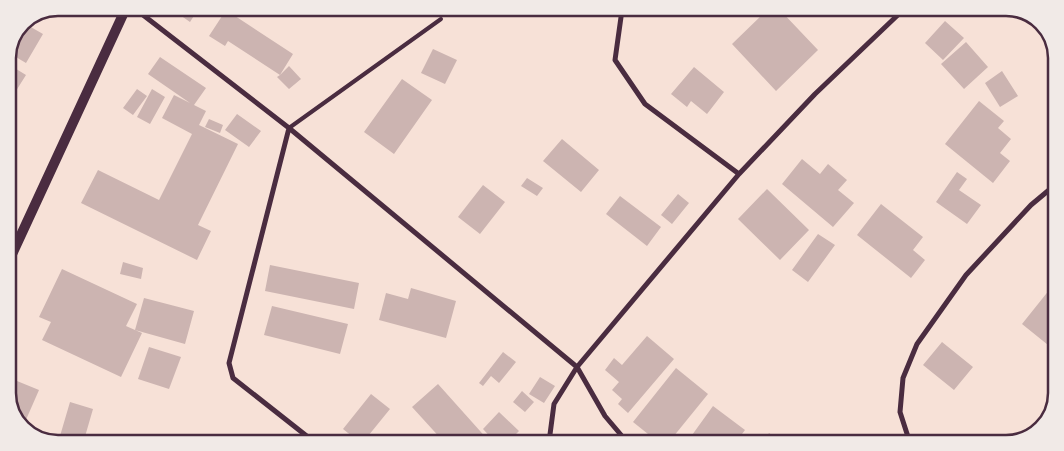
<svg xmlns="http://www.w3.org/2000/svg" width="1064" height="451" font-family="'IBM Plex Sans',sans-serif">
	<rect width="100%" height="100%" fill="#f7e1d7"/>
	<path fill="#ccb4b1" d="M170,8h24l3,3 -7,11z
		M226,10l67,44 -13,21 9,-9 12,13 -12,10 -12,-12 3,-2 -52,-34 -3,5 -16,-10z
		M767,10h13l38,40 -42,41 -44,-47z
		M945,21l19,17 -21,22 -18,-17z
		M22,22l21,12 -17,29 -17,-10z
		M966,42l22,25 -24,22 -23,-25z
		M433,49l24,11 -12,24 -24,-11z
		M160,57l46,31 -12,17 12,6 -7,14 39,19 -40,81 13,6 -14,29 -116,-57 17,-33 61,30 33,-66 -30,-16 12,-23 16,8 -42,-29z
		M8,64l18,11 -17,27 -1,-1z
		M694,67l30,25 -17,22 -16,-13 -4,6 -16,-13z
		M1002,71l16,25 -18,11 -15,-24z
		M402,79l30,21 -38,54 -30,-22z
		M137,89l10,7 -14,19 -10,-7z
		M152,89l13,8 -15,27 -13,-7z
		M979,101l25,20 -6,7 13,11 -11,14 10,8 -17,22 -48,-39z
		M237,114l24,17 -12,16 -24,-17z
		M209,119l14,6 -3,8 -15,-6z
		M562,139l37,31 -18,22 -38,-31z
		M802,159l18,15 8,-10 19,16 -9,10 16,13 -21,24 -51,-43z
		M957,172l10,7 -8,11 22,15 -14,19 -31,-22z
		M527,178l16,10 -6,8 -16,-10z
		M483,185l22,17 -25,32 -22,-17z
		M767,189l42,41 -29,30 -42,-41z
		M678,194l11,9 -17,21 -11,-9z
		M620,196l41,31 -14,19 -41,-32z
		M881,204l42,33 -10,13 12,10 -14,18 -54,-43z
		M818,234l17,11 -27,37 -16,-12z
		M123,262l20,6 -2,11 -21,-5z
		M270,265l89,18 -5,26 -89,-18z
		M62,269l75,35 -11,22 9,4 9,-32 50,13 -9,33 -50,-14 7,3 -21,44 -79,-37 9,-18 -12,-5z
		M1054,284l-1,65 -31,-25z
		M411,288l45,13 -10,37 -67,-18 7,-27 22,6z
		M272,306l76,18 -8,30 -76,-19z
		M647,336l27,23 -46,54 -10,-9 4,-5 -10,-9 7,-8 -14,-12 9,-12 8,7z
		M942,342l31,25 -19,23 -31,-25z
		M149,347l32,10 -12,32 -31,-10z
		M503,352l13,10 -17,21 -8,-7 -8,10 -4,-3z
		M676,368l32,26 -39,48h-11l-25,-20z
		M540,377l15,9 -11,17 -15,-9z
		M17,381l22,9 -14,32 -9,-3 -7,-19z
		M438,384l51,57h-46l-31,-34z
		M522,391l12,11 -9,10 -12,-10z
		M371,394l19,15 -26,32h-6l-15,-12z
		M70,402l23,7 -9,31h-10l-14,-4z
		M713,406l32,24 -9,12h-49z
		M499,412l20,19 -11,11h-13l-12,-13z
		M769,433l15,10h-22z"/>
	<g fill="none" stroke-linecap="round" stroke-linejoin="round">
		<path stroke="#4a2c40" stroke-width="4" d="M289,128l152,-109"/>
		<path stroke="#4a2c40" stroke-width="5" d="M134,8l155,120 288,239 28,49 22,26
			M622,10l-7,50 30,44 94,70
			M289,128l-60,235 4,15 80,63
			M549,442l5,-38 23,-37 162,-193 76,-80 87,-83
			M910,443l-10,-31 3,-34 14,-34 49,-69 65,-70 24,-20"/>
		<path stroke="#4a2c40" stroke-width="10" d="M8,263l118,-255"/>
	</g>
	<path d="M0 0H1064V451H0ZM58 16H1006A42 42 0 0 1 1048 58V393A42 42 0 0 1 1006 435H58A42 42 0 0 1 16 393V58A42 42 0 0 1 58 16Z" fill="#f1eae7" fill-rule="evenodd"/>
	<path fill="none" stroke="#4a2c40" stroke-width="2.5" d="M58 16H1006A42 42 0 0 1 1048 58V393A42 42 0 0 1 1006 435H58A42 42 0 0 1 16 393V58A42 42 0 0 1 58 16Z"/>
</svg>
